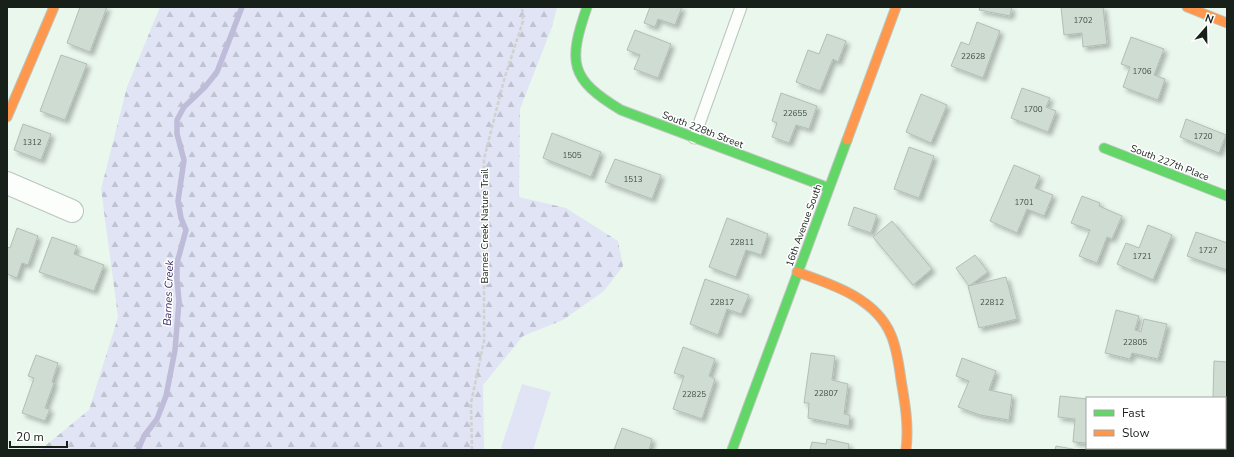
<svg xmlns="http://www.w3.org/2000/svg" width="1234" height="457" font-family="'Nunito Sans',sans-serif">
	<defs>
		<pattern id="forest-firs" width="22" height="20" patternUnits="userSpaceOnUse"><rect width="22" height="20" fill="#e1e4f4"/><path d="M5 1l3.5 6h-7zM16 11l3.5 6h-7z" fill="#c0c3d1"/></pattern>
		<filter id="shadow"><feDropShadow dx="3.5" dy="3.5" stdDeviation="2" flood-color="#0004"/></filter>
	</defs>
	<rect width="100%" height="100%" fill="#eaf7ed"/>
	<path fill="url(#forest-firs)" d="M160,7h397l-5,20 -32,82 -1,88 47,11 52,33 5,25 -19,25 -41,29 -40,16 -40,49 1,65h-444l49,-40 29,-93 -17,-128 26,-102z"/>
	<path fill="#e1e4f4" d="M522,384l29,8 -18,58h-26l-6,-2z"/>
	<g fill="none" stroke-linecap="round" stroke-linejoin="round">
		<path stroke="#bebcd9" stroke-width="5.5" d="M138,450l6,-14 13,-17 9,-23 9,-46 4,-49 -2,-21v-17l9,-33 -5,-12 -3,-17 6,-41 -7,-26v-14l7,-13 21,-20 12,-15 25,-65"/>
	</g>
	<path fill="#cedcd1" stroke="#b3bdb5" filter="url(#shadow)" d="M80,7h27l-17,45 -23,-9z
		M650,7h32l-7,18 -17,-6 -3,8 -11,-4z
		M980,7h32l-2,9 -31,-6z
		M1061,7h42l4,37 -24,3 -1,-14 -18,2z
		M977,22l23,9 -17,47 -32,-12 10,-24 8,3z
		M635,30l36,14 -13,34 -24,-9 6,-14 -13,-5z
		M827,34l19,7 -8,21 -5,-3 -13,32 -24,-9 12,-32 11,4z
		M1131,37l33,12 -10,26 11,4 -7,21 -35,-13 7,-20 -9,-3z
		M61,55l26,9 -22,56 -25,-9z
		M1022,88l28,10 -4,9 10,4 -8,21 -37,-14z
		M781,93l36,13 -8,23 -13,-4 -7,18 -17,-6 5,-14 -5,-2z
		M921,94l26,11 -16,38 -25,-11z
		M1186,119l40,16 -7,18 -39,-16z
		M23,124l28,10 -10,26 -27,-10z
		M552,133l49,19 -10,25 -48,-19z
		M909,147l25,9 -15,42 -25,-9z
		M615,159l46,16 -9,24 -47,-17z
		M1014,165l26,11 -5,12 18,7 -9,21 -17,-7 -10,24 -27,-12z
		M1082,196l18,7 -1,3 23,10 -10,23 -5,-2 -10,26 -18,-7 11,-26 -19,-7z
		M854,207l23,8 -6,18 -23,-8z
		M727,218l41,16 -7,21 -15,-5 -10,27 -27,-10z
		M892,221l40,48 -19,16 -40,-48z
		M1148,225l24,10 -19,45 -36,-16 9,-21 13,5z
		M17,228l21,8 -10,29 -6,-2 -5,15 -10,-4v-27l3,1z
		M1196,232l31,11v27l-40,-14z
		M52,237l25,9 -3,8 30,11 -10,26 -55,-19z
		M975,255l13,17 -19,14 -13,-18z
		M1006,277l11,42 -38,9 -11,-42z
		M705,279l44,16 -8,19 -14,-5 -9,26 -28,-11z
		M1116,310l23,6 -4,14 6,2 3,-13 23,5 -9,35 -26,-6 -2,6 -25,-6z
		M683,347l32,12 -6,17 6,3 -13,40 -29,-10 11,-33 -10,-3z
		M811,353l24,3 -3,24 16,4 -4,30 6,1 -1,11 -41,-8 1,-15h-5z
		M36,355l22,8 -6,19 2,1 -9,25 5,1 -5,12 -23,-8 12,-35 -6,-2z
		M962,358l34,13 -7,19 23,5 -3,25 -29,-5 -22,-8 11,-26 -13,-5z
		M1214,361l13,1v64h-2v-28h-12z
		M1060,396l27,3v44l-14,-1 2,-23 -17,-2z
		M622,428l30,11 -3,11h-35z
		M827,439l22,5 -1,6h-38l2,-8 14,2z
		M1056,446l22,4h-23z
		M1195,448h12l5,2h-18z"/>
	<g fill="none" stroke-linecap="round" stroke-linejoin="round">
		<g stroke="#bbc5bd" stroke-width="13">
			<path id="lane" d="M694,138l47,-131"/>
		</g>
		<g stroke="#bbc5bd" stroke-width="24">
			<path id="street" d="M7,183l65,28
				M1136,450v-2"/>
		</g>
		<g stroke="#bbc5bd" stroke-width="11">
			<path id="fast" d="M587,7c-19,55 -18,72 34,103l208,78
				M1104,148l123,48
				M732,450l115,-310"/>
		</g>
		<g stroke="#bbc5bd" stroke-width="11">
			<path id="slow" d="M1187,7l40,16
				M7,117l47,-110
				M847,140l49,-133
				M797,272c34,12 79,26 94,63 6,14 8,30 10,45 4,23 8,46 5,70"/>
		</g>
		<path stroke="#cfd2cf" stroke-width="2.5" stroke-dasharray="4 2" stroke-linecap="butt" d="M472,450l-1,-47 13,-62v-90l-2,-28 2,-64 20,-79 19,-59 -1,-14"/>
		<use href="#lane" stroke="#fcfefc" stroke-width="11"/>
		<use href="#street" stroke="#fcfefc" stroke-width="22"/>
		<use href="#fast" stroke="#63d668" stroke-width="9"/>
		<use href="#slow" stroke="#ff974d" stroke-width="9"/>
	</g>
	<g text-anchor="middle" stroke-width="3" stroke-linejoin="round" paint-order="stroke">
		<g font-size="8" fill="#464f48">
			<text x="1083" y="23">1702</text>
			<text x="973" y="59">22628</text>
			<text x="1142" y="74">1706</text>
			<text x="1033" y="112">1700</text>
			<text x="795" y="116">22655</text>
			<text x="1203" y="139">1720</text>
			<text x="32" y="145">1312</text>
			<text x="572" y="158">1505</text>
			<text x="633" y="182">1513</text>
			<text x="1024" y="205">1701</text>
			<text x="742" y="245">22811</text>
			<text x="1208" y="253">1727</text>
			<text x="1142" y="259">1721</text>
			<text x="722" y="305">22817</text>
			<text x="992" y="305">22812</text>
			<text x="1135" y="345">22805</text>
			<text x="826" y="396">22807</text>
			<text x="694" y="397">22825</text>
		</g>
		<g font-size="10" fill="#18201a" stroke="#fff">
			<text transform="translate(703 129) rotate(21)" y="4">South 228th Street</text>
			<text transform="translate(1170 162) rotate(21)" y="4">South 227th Place</text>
			<text transform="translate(803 225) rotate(-70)" y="4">16th Avenue South</text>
			<text transform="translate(484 226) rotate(-90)" y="4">Barnes Creek Nature Trail</text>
		</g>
		<g font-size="11" font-style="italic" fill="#36275e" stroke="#fff">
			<text transform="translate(168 293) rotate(-88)" y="4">Barnes Creek</text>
		</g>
	</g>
	<rect width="1234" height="457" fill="none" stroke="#18201a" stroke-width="16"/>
	<rect x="1086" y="397" width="140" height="52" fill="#ffffff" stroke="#a3a6a3"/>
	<rect x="1094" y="410" width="20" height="6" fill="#63d668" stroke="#a3a6a3"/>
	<text x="1122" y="417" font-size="12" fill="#18201a">Fast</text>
	<rect x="1094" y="430" width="20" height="6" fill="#ff974d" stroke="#a3a6a3"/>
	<text x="1122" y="437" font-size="12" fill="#18201a">Slow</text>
	<g transform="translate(1206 28) rotate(20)" stroke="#ffffff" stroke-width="3" paint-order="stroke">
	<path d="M0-3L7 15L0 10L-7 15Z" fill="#18201a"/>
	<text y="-6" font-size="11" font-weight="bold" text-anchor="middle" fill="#18201a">N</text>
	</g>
	<path d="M10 441v6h57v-6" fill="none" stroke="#18201a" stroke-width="2"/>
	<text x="16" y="441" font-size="12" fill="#18201a" stroke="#ffffff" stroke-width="3" paint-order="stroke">20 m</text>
</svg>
